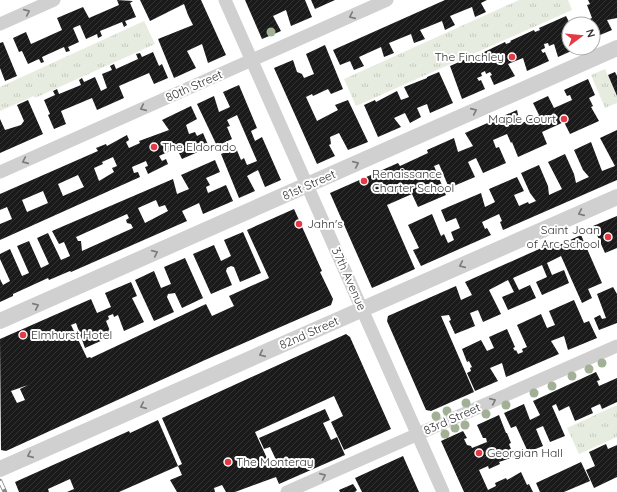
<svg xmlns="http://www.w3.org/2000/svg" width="617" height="492" font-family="Quicksand,sans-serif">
	<defs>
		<pattern id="grass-tufts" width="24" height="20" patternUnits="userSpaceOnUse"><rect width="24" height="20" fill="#e6ecdf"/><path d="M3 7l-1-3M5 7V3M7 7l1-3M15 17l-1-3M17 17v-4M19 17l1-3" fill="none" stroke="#c6cbc0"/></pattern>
		<pattern id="building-hatch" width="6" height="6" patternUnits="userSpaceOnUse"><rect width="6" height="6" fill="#1a1a1a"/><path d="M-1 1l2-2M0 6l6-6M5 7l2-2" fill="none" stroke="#333"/></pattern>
	</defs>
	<rect width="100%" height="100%" fill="#fff"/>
	<path fill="url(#grass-tufts)" d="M519,0h49l4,10 -216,96 -12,-27z
		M144,21l11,23 -120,54 -1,-2 -34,15v-24z
		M605,69l12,28v6l-12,5 -14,-33z
		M617,405v32l-38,17 -12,-26z"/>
	<path fill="url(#building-hatch)" fill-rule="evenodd" d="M117,0l16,1 -3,2 6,14 -11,4 2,4 -3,2 -2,-5 -22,9 2,5 -4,2 -1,-4 -11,5 -6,-14 -7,3 6,14 -11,5 2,4 -4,1 -2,-5 -22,10 2,5 -3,1 -2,-4 -11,5 -6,-13 -3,1 -6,-14 13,-6 5,12 31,-14 -5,-12 26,-11 6,11 30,-13z
		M140,0h61l25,55 -18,8 -6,-19 -15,7 9,17 -22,10 -16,-39 35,-14 -5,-10 -4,-11 -34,17z
		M245,0h60l7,17 -21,9 -5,-16 -13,6 8,15 -19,8z
		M311,0h24l-20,9z
		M445,0h42l-6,3 5,9 -11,5 -3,-10 -22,9 5,9 -10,5 -3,-9 -22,9 5,9 -11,4 -3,-9 -22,9 5,10 -10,4 -3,-10 -22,10 5,9 -10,4 -4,-9 -10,4 -7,-15z
		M588,0h29v18l-10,2 5,10 -19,8v-14h-7l-1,-3 7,-3 -5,-13 3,-1z
		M566,16l4,8 -1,24h9l-20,9 -4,-13 -5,2 -1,-3 -4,1 1,4 -4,2 2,3 2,-1 4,9 -22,10 -4,-13 -15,6 7,12 -21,9 -4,-9 2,-1 -2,-3 -4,2 -1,-3 -4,2 1,3 -5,2 2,3 2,-1 4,9 -23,10 -12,-33 25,-11 1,3 6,-3v-2l23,-11 1,2 5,-2 -1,-1 24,-11 1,2 5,-2 -1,-2z
		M3,42l14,34 -12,5 -5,-13v-25z
		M325,45l18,44 -12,5 -3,-5 -15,7 -1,-2 -6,3 11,24 21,-11 -3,-5 13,-5 20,42 -20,8 -9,-17 -9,4 1,7 -2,1 6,11 -18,8 -43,-96 19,-8 4,12 5,2 2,4 10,-4 -8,-20z
		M153,52l6,14 3,-2 6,14 -14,6 -5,-11 -30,13 5,12 -27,12 -5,-12 -31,13 5,13 -12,5 -6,-14 2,-1 -6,-14 11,-5 -2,-4 4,-2 2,5 22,-9 -2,-5 3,-2 2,4 11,-5 6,14 6,-3 -5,-14 10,-4 -2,-4 4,-2 2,5 22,-10 -2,-5 4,-1 2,4z
		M439,72l14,31 -23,10 -3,-9 -10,4 4,9 -11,6 -5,-10 -11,5 7,9 -23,10 -14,-32 11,-5 1,2 21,-11 4,9 8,-3 -5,-10 23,-9v-1z
		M615,72l2,4v20l-9,-21z
		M588,79l7,16 -6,3 4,8 -2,1 8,14 -29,13 -6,-12 -22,10 5,12 -29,13 -6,-15 -1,1 -4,-9 -14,6 3,8 3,-1 7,16 -23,10 -7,-15 -8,4 7,15 -26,11 -10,-24 -5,2 12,29 -28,12 -6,-13 -25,11 28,64 -43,19 -42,-95 68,-30 2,3 28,-13 -1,-3 27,-12 4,14 15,-6 -8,-13 52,-23 3,14 19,-9 -6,-12 15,-7 6,12 18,-8 -2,-5 -3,1 -3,-6z
		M239,85l18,43 -6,3 4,10 7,-4 19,43 -16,7 -7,-17 -11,6 8,15 -16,7 -18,-44 15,-6 5,12 3,-2 3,7 10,-4 -20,-46 -10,5 3,6 -3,1 5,12 -15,7 -20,-42 17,-8 5,16 11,-5 -7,-15z
		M28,100l15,34 -43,19v-34l5,11 16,-5 3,-4 -7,-16z
		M191,106l6,13 -11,6 3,9 6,-2 2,4 6,-3 6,14 -27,12 -3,-6 5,-2 -3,-5 -22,10 3,5 4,-2 2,5 -20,10 -3,-7 3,-1 -2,-5 -14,6 2,6 4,-1 2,5 -140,63v-16l12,-5 -5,-12 -7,3v-16l98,-43 -2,-3 10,-4 1,2 20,-11 2,5 -3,2 3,6 11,-5 -1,-2 30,-11 -7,-10zM113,157l4,9 -5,2 2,4 -15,9 -5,-13 9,-4 -1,-2zM78,175l6,12 -21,9 -5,-12zM43,191l5,12 -21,9 -5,-12z
		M617,130v50l-114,50 -3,-8 2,-1 -3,-7 -17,8 3,7 2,-1 4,7 -70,31 -8,-16 6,-2 -11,-23 24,-11 9,22 3,-2 4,9 6,-3 -3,-8 9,-4 -4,-10 -10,4 -5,-12 40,-17 4,14 10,-5 -6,-13 28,-12 7,14 -10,4 5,11 9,-4 1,2 7,-3 -6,-8 -9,-20 18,-8 9,21 1,9 13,-6 -14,-27 17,-8 9,20 2,9 6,-3 7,-3 -6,-7 -9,-20 17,-8 11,29 13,-5 -15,-28z
		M215,160l5,12 -14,6 4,7 -4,2 2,6 18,-8 7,16 -30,13 -4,-11 -17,8 5,10 -116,51 -1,-1 -21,9 -1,-2 -35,16v2l-13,6v-23l3,6 7,-4 -10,-22v-5l10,-5 12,27 7,-3 -12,-27 12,-5 12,27 8,-4 -12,-26 11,-5 13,27 9,-4 -6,-14 -5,2 -7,-13 121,-52 4,15 12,-5 -8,-14zM156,200l3,7 6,-2 3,6 -23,12 -7,-15zM127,214l2,4 -3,2 1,3 4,1 2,4 -51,23 -1,-10h-3l-2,-4z
		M294,209l28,62 -2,1 13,27 -2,6 -126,55 -199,91 -5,-1 -1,-111 91,-40 6,14 14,-6 -6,-14 26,-11 6,14 -5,2 12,24 -20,9 -6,-16 -4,2 -1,-3 -5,2 1,3 -3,2 6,15 -27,12 -9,-25 -5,2 16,33 3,-1 1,1 115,-54 6,12 22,-10 -5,-10 40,-18 -22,-48zM28,385l-8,4 5,11 -8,3 -6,-12z
		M617,216v32l-12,5 -12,-27z
		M243,232l18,41 -21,9 -6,-15 -3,-1 -4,2 -1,3 6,14 -21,9 -18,-40 21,-9 7,16 10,-5 -7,-16z
		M581,235l21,48 -14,6 4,9 -10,5 -21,-47 -14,7 5,12 12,-5 5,13 -27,12 -6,-13 11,-5 -5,-12 -29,13 6,12 11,-5 6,13 -28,12 -6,-13 12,-5 -6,-12 -19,10 12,24 -18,8 -5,-12 -8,3 5,13 -20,8 -6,-13 2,-1 -2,-5 -8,1 33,76 -43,19 -5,-1 -39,-89 1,-5 68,-30 5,14 11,-5 -7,-13 90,-40 2,4z
		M185,258l18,40 -21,10 -7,-15 -7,1 -1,3 7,15 -20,9 -19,-41 19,-9 7,17 10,-4 -7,-17z
		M613,287l4,7v29l-18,7 -5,-12 6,-3 2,4 4,-1 -9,-24z
		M574,300l10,23 5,-2 8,17 -29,12 -4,-14 -13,5 8,13 -53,23 -4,-14 -12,5 8,13 -23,10 -8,-18 4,-2 -1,-3 2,-1 -3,-6 -2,1 -5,-13 19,-9 6,11 7,-3 -5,-11 18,-8 8,18 -2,1 2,3 1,-1 2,4 5,-2 -1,-3 5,-2 -10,-22 24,-11 6,14 8,-3 -6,-14z
		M346,334l4,3 41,92 -47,21 -13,-28 12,-6 -9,-20 -79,36 16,35 7,-3 -8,-17 -6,2 -5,-11 66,-29 5,11 -7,3 8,17 6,-3 8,18 -66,29 -3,-7 -41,15h-9l-4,-7 -8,3 1,4h-38l-7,-12 12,-5 -4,-9 -59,26h-52l7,-3 -4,-10 -22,10 1,3h-30l-4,-10 114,-51 1,2 28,-13 20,46 4,-2 -20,-46z
		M596,372l4,8 -3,1 2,5 18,-8v24l-15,7 -2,-5 -9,4 2,5 -18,8 -6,-15 -10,5 -3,-7 -4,2 13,30 -15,6 -7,-16 -7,3 7,17 -15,6 -12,-26 -5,2 -7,-15 20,-9 6,16 10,-5 -7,-14z
		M499,415l7,18h1l4,10 -2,1 5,13 -15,5 1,2 -11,5 -1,-3 -9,4 9,20 8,-4 -1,-3 11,-5 1,2 14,-8 6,13 2,-1 4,8h-69l-23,-51 22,-10 4,7 -3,1 3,6 4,1 1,2 15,-6 -1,-4h-3l-6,-13z
		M606,444l2,5 9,-4v32l-23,11 -8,-18 9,-4 -6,-14z
		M403,456l16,36h-57l-7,-14z
		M581,462l9,19 -26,11h-24l-4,-9z
		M353,484l4,6 -2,2h-15l-1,-2z"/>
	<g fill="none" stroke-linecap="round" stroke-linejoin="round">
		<path stroke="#d0d0d0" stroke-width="13" d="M225,0l218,492
			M0,24l54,-24
			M0,172l387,-172
			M287,492l330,-146"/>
		<path stroke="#d0d0d0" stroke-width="16" d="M0,321l617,-273
			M0,469l617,-272"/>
		<g stroke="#888" stroke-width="4.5">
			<path id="rail" d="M0,481l5,11"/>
		</g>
		<use href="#rail" stroke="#fff" stroke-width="3" stroke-dasharray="9" stroke-linecap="butt"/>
	</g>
	<g fill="#a2b095">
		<circle cx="271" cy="32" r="4.5"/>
		<circle cx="602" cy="363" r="4.5"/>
		<circle cx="589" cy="369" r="4.5"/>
		<circle cx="572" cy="376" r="4.5"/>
		<circle cx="552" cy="386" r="4.5"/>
		<circle cx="534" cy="393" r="4.5"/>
		<circle cx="466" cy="403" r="4.5"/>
		<circle cx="506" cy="405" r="4.5"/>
		<circle cx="447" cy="411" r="4.5"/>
		<circle cx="486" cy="414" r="4.5"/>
		<circle cx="436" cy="416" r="4.5"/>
		<circle cx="465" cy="425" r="4.5"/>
		<circle cx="455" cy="428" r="4.5"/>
		<circle cx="445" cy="434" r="4.5"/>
	</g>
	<defs><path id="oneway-chevron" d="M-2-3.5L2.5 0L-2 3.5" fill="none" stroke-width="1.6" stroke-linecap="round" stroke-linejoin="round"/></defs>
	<g stroke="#7a7a7a">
		<use href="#oneway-chevron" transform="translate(27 12) rotate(-24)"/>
		<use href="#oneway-chevron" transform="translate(352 16) rotate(156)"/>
		<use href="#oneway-chevron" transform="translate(143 108) rotate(156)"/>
		<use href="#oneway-chevron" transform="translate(474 111) rotate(-24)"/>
		<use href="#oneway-chevron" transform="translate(25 161) rotate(156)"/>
		<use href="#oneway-chevron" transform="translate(356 164) rotate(-24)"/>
		<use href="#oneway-chevron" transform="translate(581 213) rotate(156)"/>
		<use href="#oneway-chevron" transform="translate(155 253) rotate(-24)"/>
		<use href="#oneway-chevron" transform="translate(462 265) rotate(156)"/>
		<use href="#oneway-chevron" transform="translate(36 306) rotate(-24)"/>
		<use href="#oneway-chevron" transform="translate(262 354) rotate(156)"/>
		<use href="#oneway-chevron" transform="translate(493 401) rotate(-24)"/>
		<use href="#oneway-chevron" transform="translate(143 406) rotate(156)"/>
		<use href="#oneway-chevron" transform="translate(30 455) rotate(156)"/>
		<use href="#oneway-chevron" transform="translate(323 476) rotate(-24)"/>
	</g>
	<g fill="#e63946" stroke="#fff" stroke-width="1.5">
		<circle cx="512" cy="57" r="4"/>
		<circle cx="564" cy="119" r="4"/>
		<circle cx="154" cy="147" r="4"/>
		<circle cx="364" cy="181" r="4"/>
		<circle cx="299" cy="224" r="4"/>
		<circle cx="608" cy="237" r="4"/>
		<circle cx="23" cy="335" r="4"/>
		<circle cx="479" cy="453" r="4"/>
		<circle cx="228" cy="462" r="4"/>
	</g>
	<g text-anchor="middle" stroke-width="4" stroke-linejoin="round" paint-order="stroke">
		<g font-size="12" fill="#333" stroke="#fff" text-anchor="start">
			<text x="504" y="61" text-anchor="end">The Finchley</text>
			<text x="556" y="123" text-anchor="end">Maple Court</text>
			<text x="162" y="151">The Eldorado</text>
			<text x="372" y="178">Renaissance<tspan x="372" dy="14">Charter School</tspan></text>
			<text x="307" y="228">Jahn's</text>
			<text x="600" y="234" text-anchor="end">Saint Joan<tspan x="600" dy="14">of Arc School</tspan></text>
			<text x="31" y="339">Elmhurst Hotel</text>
			<text x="487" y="457">Georgian Hall</text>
			<text x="236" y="466">The Monteray</text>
		</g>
		<g font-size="12" fill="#333" stroke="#fff">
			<text transform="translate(194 86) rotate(-24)" y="4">80th Street</text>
			<text transform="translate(309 185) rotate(-24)" y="4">81st Street</text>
			<text transform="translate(349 279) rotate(66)" y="4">37th Avenue</text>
			<text transform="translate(309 333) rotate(-24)" y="4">82nd Street</text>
			<text transform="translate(452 419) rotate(-24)" y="4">83rd Street</text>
		</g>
	</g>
	<g transform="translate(581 36) rotate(74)"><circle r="19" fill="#ffffff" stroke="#adadad"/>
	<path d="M0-3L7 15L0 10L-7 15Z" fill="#e63946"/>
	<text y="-6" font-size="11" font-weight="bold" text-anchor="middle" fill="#333333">N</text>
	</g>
</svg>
